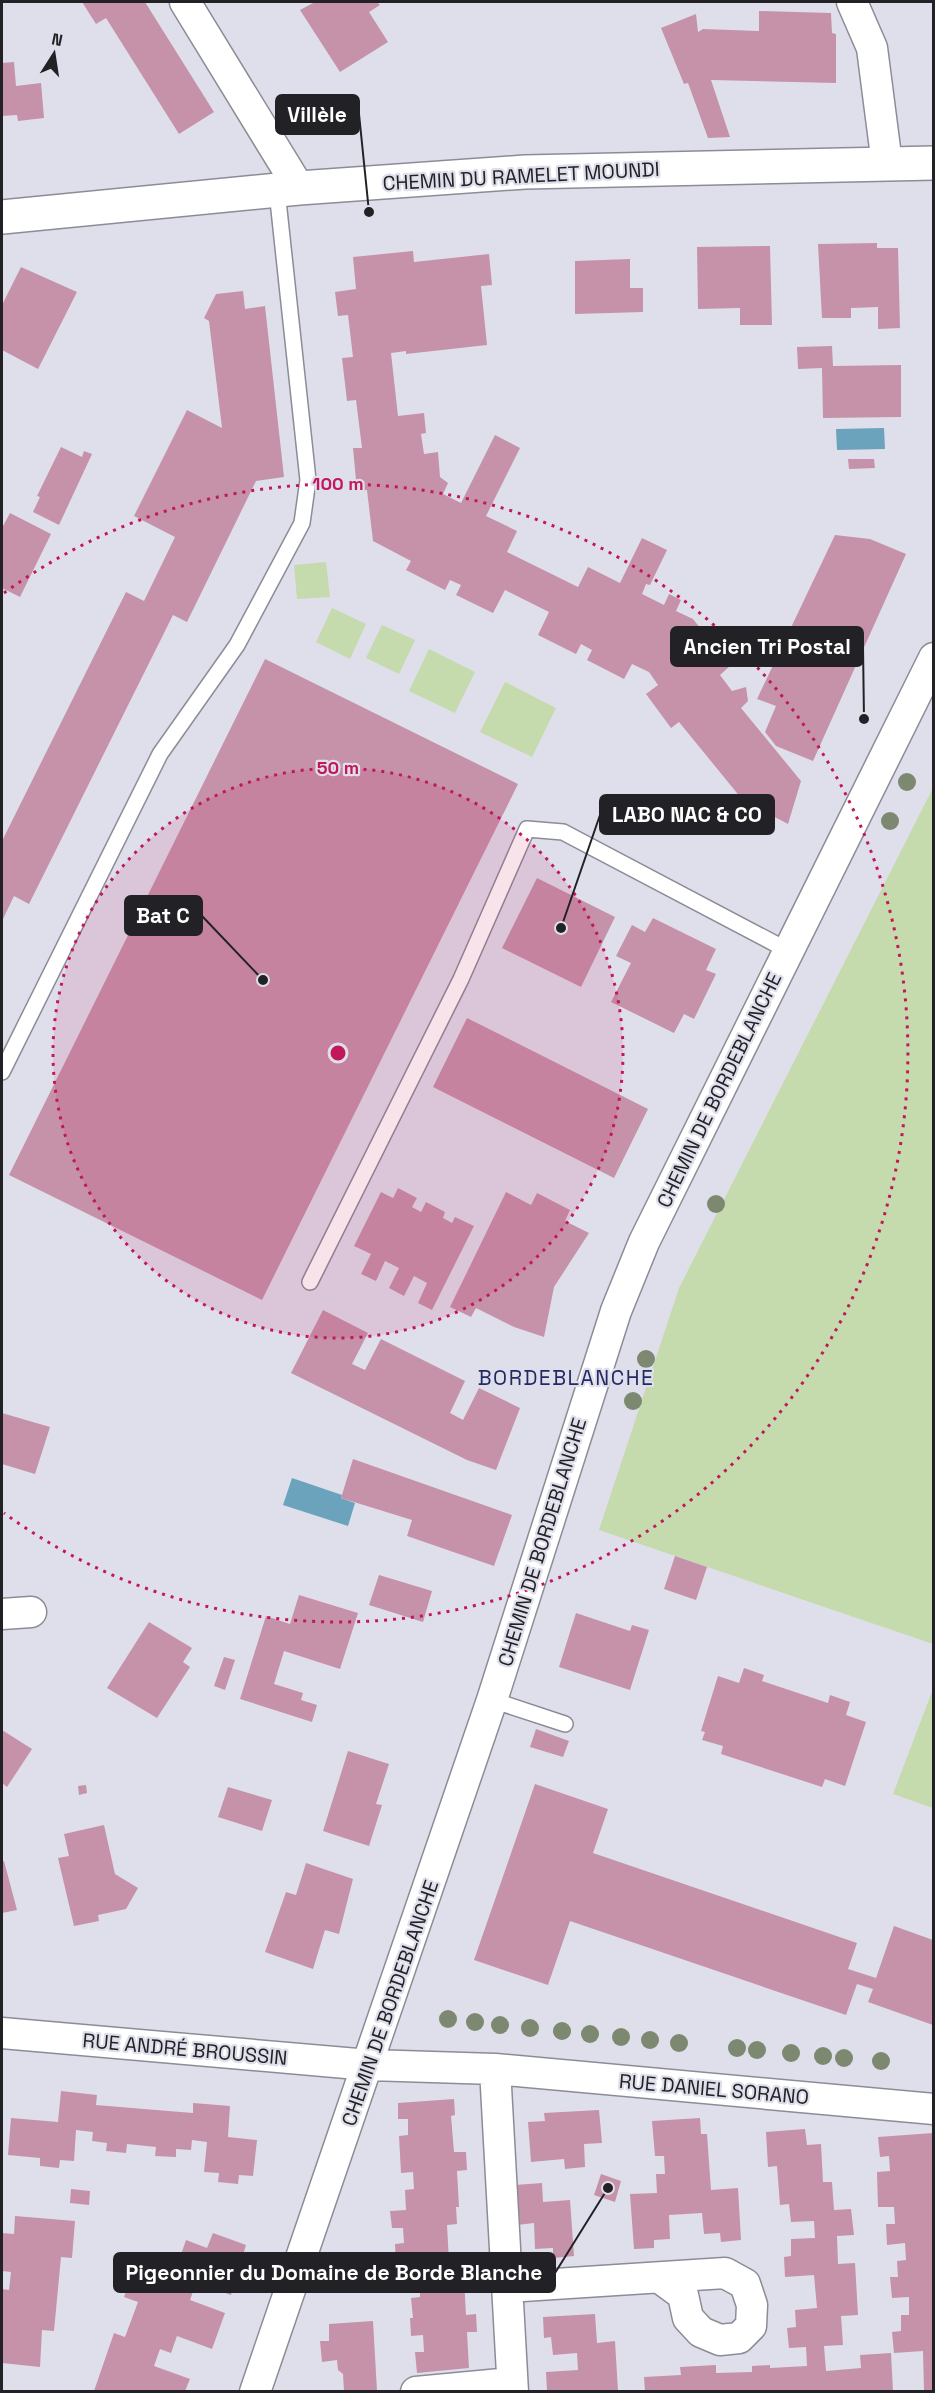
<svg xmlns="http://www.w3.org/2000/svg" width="935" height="2393" font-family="'Space Grotesk',sans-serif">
	<rect width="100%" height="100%" fill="#dfdfeb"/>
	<path fill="#c5daad" d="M326,562l4,35 -33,2 -3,-34z
		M332,608l34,16 -16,35 -34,-17z
		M382,625l33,15 -16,34 -33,-16z
		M429,649l46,23 -20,41 -46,-22z
		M505,682l51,26 -24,49 -52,-25z
		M933,788l1,856h-1l-334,-114 80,-242z
		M933,1689v119l-40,-14z"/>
	<path fill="#6ba2bc" d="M884,428l1,21 -48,1 -1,-21z
		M292,1478l50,17 -1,3 14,5 -7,23 -65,-21z"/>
	<path fill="#c592a9" d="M82,2h63l69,110 -35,22 -73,-116 -10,6z
		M315,2h62l3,3 -11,7 19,30 -48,30 -40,-62z
		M759,11l72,2 1,20 4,1v49l-125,-3 19,57 -22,1 -20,-55 -4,1 -23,-56 35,-14 2,18 5,-3 56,2z
		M14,62l2,24 25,-3 3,35 -26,3 -1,-6 -15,1v-53z
		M877,243v5h21l2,80 -22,1v-22l-27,1v10h-29l-4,-74z
		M770,246l2,79h-32v-17l-42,1 -1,-62z
		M413,251l1,11 75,-8 3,31 -11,1 6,59 -81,9v-3l-15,2 7,63 26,-3 2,20 -5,1 3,20 14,-2 2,25 8,6 -5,11 18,9 34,-68 25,13 -34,68 31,15 -10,21 71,35 10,-20 32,16 22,-45 25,12 -17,35 -4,-1 -4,10 22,11 5,-11 12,6 -5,11 17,8 37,47 -10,9 12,16 14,-4 2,14 -7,7 60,73 -13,43 -21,-11 -8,-11 -9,7 -71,-87 -8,6 -25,-34 12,-9 -9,-13 -17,-8 -8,15 -37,-19 5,-10 -11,-6 -5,10 -38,-19 11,-23 -44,-22 -12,23 -37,-18 5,-10 -11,-5 -5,10 -39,-20 5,-9 -38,-20 -6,-51 -10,1 -4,-43h9l-6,-48 -9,1 -5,-43 11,-1 -5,-42 -10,1 -3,-24 21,-3 -3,-32z
		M630,259v29h13v24l-68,2v-53z
		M21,267l56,25 -39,77 -36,-19v-45z
		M243,291l2,18 20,-3 19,171 -28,4 -69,141 -14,-7 -144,289 -15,-8 -12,25v-80l124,-249 18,9 31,-64 -41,-21 53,-106 35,18 -13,-107 -5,-3 12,-24z
		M832,346l1,20 68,-1v52l-78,1 -1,-50 -24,1 -1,-22z
		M61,447l21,10 2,-6 8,3 -33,71 -26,-13 7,-15 -3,-1z
		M848,459h26l1,9 -26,1z
		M10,513l41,21 -31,63 -18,-9v-60z
		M835,535l35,4 36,15 -93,207 -37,-15 -11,-14 11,-26 -19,-7z
		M265,659l253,125 -256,516 -253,-125z
		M537,878l78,39 -34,70 -79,-39z
		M653,918l63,31 -10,21 10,4 -22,45 -10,-5 -10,19 -63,-31 20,-39 -15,-7 16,-31 13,7z
		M467,1018l181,91 -34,69 -181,-91z
		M398,1188l19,10 -5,9 9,5 5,-10 19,10 -2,6 9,5 3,-6 19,9 -42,84 -14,-7 9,-20 -13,-7 -10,20 -15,-8 10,-20 -14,-7 -9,20 -15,-7 10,-20 -17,-8 27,-54 12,6z
		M506,1192l25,13 6,-12 33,17 -5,11 24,12 -35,54 -10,50 -30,-10 -38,-19 -5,9 -21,-10z
		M323,1310l45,23 -16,31 13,6 16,-31 84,42 -15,32 13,7 16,-32 41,20 -24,62 -29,-10 -176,-87z
		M2,1413l48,14 -15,47 -33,-10z
		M353,1459l159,56 -18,51 -87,-30 5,-16 -71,-22z
		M675,1556l32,11 -11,33 -32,-11z
		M379,1575l53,16 -9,31 -54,-17z
		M299,1595l59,18 -18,56 -56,-18 -10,33 29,9 -2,7 16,5 -5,17 -72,-23 26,-83 24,8z
		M576,1613l54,18 2,-6 17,5 -19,60 -71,-23z
		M149,1622l43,26 -9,14 7,5 -33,51 -50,-30z
		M224,1657l11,3 -10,30 -11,-4z
		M744,1668l20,7 -2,6 66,22 2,-8 20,7 -4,13 20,7 -21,64 -20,-7 -3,8 -101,-33 2,-8 -21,-6 3,-8 -4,-1 17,-55 21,7z
		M536,1729l33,12 -6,16 -33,-10z
		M2,1730l30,19 -25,38 -5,-4z
		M348,1751l41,13 -13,40 6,1 -13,41 -46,-15z
		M535,1784l73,25 -15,44 264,90 -9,26 28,9 18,-52 39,14v85l-65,-23 5,-13 -16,-5 -11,31 -276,-94 -22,64 -74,-25z
		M86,1785l1,8 -8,2 -1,-9z
		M228,1787l44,13 -10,31 -44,-14z
		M104,1825l11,49 23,14 -12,21 -28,6 1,6 -25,5 -16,-68 11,-2 -5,-22z
		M4,1861l13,49 -15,3v-51z
		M306,1863l47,16 -14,55 -14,-4 -12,39 -48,-17 21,-60 10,3z
		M61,2091l36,4 -1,10 48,4 49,4v-10l37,3 -2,31 29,3 -4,36 -14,-1 -1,9 -20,-2 1,-9 -15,-1 3,-30 -15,-2 -1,10 -15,-1v8l-21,-1 1,-9 -29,-3 -1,9 -20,-2 1,-8 -15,-2 1,-9 -17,-2 -2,31 -14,-1 -1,8 -19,-2v-8l-32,-3 3,-37 47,4z
		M454,2099l1,16 -4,1 3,36h12l1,18 -10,1 2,36h-3l1,17 -10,1 2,36 24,-1 1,18h-10l2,37 10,-1 1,18h-10l2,36 -52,5 -2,-21h9l-1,-17 -12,1 -1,-18h3l-2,-20 9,-1v-16l-12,1 -1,-18 -11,1 -1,-21 9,-1 -1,-15h-11l-2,-17 16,-1 -1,-20 9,-1 -1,-17 -12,1 -2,-37 9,-1v-16h-10v-16z
		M599,2110l3,33 -18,1 1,23 -20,2 -1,-10 -33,3 -3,-40 17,-1 -1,-8z
		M700,2118l1,16h6l4,56 27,-2 3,52 -20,2 -1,-9 -16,1 -2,-21 -33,2 1,24 -16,1v8l-20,1 -4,-55 27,-1 -1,-19h9l-1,-18h-9l-3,-35z
		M805,2129l2,16 14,-1 2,38h9l2,28 17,-1 3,26 -17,1 1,28 17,-1 3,52 -17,1 2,29 -19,1 2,25 35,-3 -1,-13 31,-2 2,38h-248l-1,-14 37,-2 -1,-8 36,-2v8l36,-1v-6l18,-1v3l37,-2 -1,-19 -17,1 -2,-20 9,-1 -1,-17 22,-2 -3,-33 -29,2 -1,-20 7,-1v-17l24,-1 -1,-17 -23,1 -2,-18 -9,1 -3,-39 -9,1 -2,-35z
		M933,2133v258h-9l-1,-40 -29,2 -2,-21 9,-1v-16h8v-18l-17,1 -2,-21h8l-1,-16 9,-1 -1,-17 -18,2 -1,-21h9l-1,-17h-16l-1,-35 13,-1 -1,-15 -9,1 -2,-20z
		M601,2174l20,7 -6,21 -21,-7z
		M542,2183l1,19 27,-2 4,56 -21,2v-10l-18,1 -1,-26 -17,2 -2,-40z
		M71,2189l19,2 -1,14 -19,-2z
		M15,2216l60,5 -3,37 -11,-1 -7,74 -12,-1 -2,37 -38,-4v-74l7,1 2,-18 -9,-1v-38l12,1z
		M213,2233l33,12 -15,50 -35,-12 -6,17 35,13 -13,36 -35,-13 -6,17 -11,-4 -6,17 36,13 -5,12h-91l20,-58 11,4 13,-35 -14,-5 13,-35 37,13 12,-35 21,8z
		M595,2314l2,29 18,-2 3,50h-71l-1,-19 32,-2 -1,-17 -24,2 -2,-18 -7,1 -1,-21z
		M373,2321l4,70h-33l-1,-17 -5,-4 -1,-10 -15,2 -2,-21h9v-17z"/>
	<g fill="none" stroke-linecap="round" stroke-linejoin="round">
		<g stroke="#8c8c96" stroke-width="18">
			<path id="service" d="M2,1072l158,-318 77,-109 65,-122 6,-43 -31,-289
				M310,1282l151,-303 66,-150 36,3 224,118
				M492,1700l73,24"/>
		</g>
		<g stroke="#8c8c96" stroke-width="33">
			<path id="minor" d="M185,2l114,186
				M852,2l20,46 15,116
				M2,1614l29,-2
				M2,2033l367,32 126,4 439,40
				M495,2069l18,323
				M507,2287l218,-14 20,11 7,21 -1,21 -12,12 -19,2 -19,-8 -13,-14 -5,-23 -23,-17
				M255,2392l237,-692 124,-389 28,-69 290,-584
				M416,2392l96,-9"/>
		</g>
		<g stroke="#8c8c96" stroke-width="36">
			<path id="secondary" d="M2,217l297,-29 226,-16 409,-9"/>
		</g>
		<use href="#service" stroke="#fff" stroke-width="15"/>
		<use href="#minor" stroke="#fff" stroke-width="30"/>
		<use href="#secondary" stroke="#fff" stroke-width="33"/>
	</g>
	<g fill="#7d8870">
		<circle cx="907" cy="782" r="9"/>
		<circle cx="890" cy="821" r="9"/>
		<circle cx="716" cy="1204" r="9"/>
		<circle cx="646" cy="1359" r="9"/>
		<circle cx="633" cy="1401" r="9"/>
		<circle cx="448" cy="2019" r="9"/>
		<circle cx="475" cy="2022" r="9"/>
		<circle cx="500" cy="2025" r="9"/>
		<circle cx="530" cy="2028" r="9"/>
		<circle cx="562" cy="2031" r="9"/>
		<circle cx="590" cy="2034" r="9"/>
		<circle cx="621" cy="2037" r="9"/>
		<circle cx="650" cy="2040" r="9"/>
		<circle cx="679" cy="2043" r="9"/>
		<circle cx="737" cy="2048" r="9"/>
		<circle cx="757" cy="2050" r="9"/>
		<circle cx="791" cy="2053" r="9"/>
		<circle cx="823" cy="2056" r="9"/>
		<circle cx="844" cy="2058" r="9"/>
		<circle cx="881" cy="2061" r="9"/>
	</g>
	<circle cx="338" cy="1053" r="285" fill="#c2185b" fill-opacity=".12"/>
	<g fill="none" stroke="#c2185b" stroke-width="3" stroke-dasharray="3 6">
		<circle cx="338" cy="1053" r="285"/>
		<path d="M4 593A569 569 0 1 1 4 1513"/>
	</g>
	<g text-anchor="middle" stroke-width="4.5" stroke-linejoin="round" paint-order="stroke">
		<g font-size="20" fill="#222226" stroke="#dfdfeb">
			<text transform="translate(521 176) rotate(-3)" y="7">CHEMIN DU RAMELET MOUNDI</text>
			<text transform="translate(719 1090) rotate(-64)" y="7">CHEMIN DE BORDEBLANCHE</text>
			<text transform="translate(542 1542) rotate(-73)" y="7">CHEMIN DE BORDEBLANCHE</text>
			<text transform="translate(390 2003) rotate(-71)" y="7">CHEMIN DE BORDEBLANCHE</text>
			<text transform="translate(185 2049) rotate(5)" y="7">RUE ANDRÉ BROUSSIN</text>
			<text transform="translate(714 2089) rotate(5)" y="7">RUE DANIEL SORANO</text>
		</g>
		<g font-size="21" letter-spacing="1.5" fill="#222a63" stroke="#dfdfeb">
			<text x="566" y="1385">BORDEBLANCHE</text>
		</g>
	</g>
	<circle cx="338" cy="1053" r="9" fill="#c2185b" stroke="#dfdfeb" stroke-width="3"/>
	<g font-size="18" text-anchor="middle" font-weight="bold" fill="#c2185b" stroke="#dfdfeb" stroke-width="4.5" stroke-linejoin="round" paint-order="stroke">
		<text x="338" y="490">100 m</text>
		<text x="338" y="774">50 m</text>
	</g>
	<path fill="none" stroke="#222226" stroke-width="2" d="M369 212L359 114M864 719L863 646M561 928L600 815M263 980L202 916M608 2188L555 2273"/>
	<g fill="#222226" stroke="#dfdfeb" stroke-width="2">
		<circle cx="369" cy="212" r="6"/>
		<circle cx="864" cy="719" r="6"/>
		<circle cx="561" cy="928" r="6"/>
		<circle cx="263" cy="980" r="6"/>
		<circle cx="608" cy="2188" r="6"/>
	</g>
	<g fill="#222226" stroke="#222226" stroke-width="2">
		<rect x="276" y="95" width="83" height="39" rx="6"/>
		<rect x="671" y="627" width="192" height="39" rx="6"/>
		<rect x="600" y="795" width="174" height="39" rx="6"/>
		<rect x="125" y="896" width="77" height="39" rx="6"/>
		<rect x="114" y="2253" width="441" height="39" rx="6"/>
	</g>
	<g font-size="21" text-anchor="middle" font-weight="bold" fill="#fff">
		<text x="317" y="122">Villèle</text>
		<text x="767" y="654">Ancien Tri Postal</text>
		<text x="687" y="822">LABO NAC &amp; CO</text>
		<text x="163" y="923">Bat C</text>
		<text x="334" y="2280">Pigeonnier du Domaine de Borde Blanche</text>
	</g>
	<rect width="935" height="2393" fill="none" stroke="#222226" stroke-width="6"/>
	<g transform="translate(54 54) rotate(12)" stroke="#dfdfeb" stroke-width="4.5" paint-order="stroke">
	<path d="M0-4.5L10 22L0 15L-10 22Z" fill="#222226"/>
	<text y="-9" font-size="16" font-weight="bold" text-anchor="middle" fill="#222226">N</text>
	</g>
</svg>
